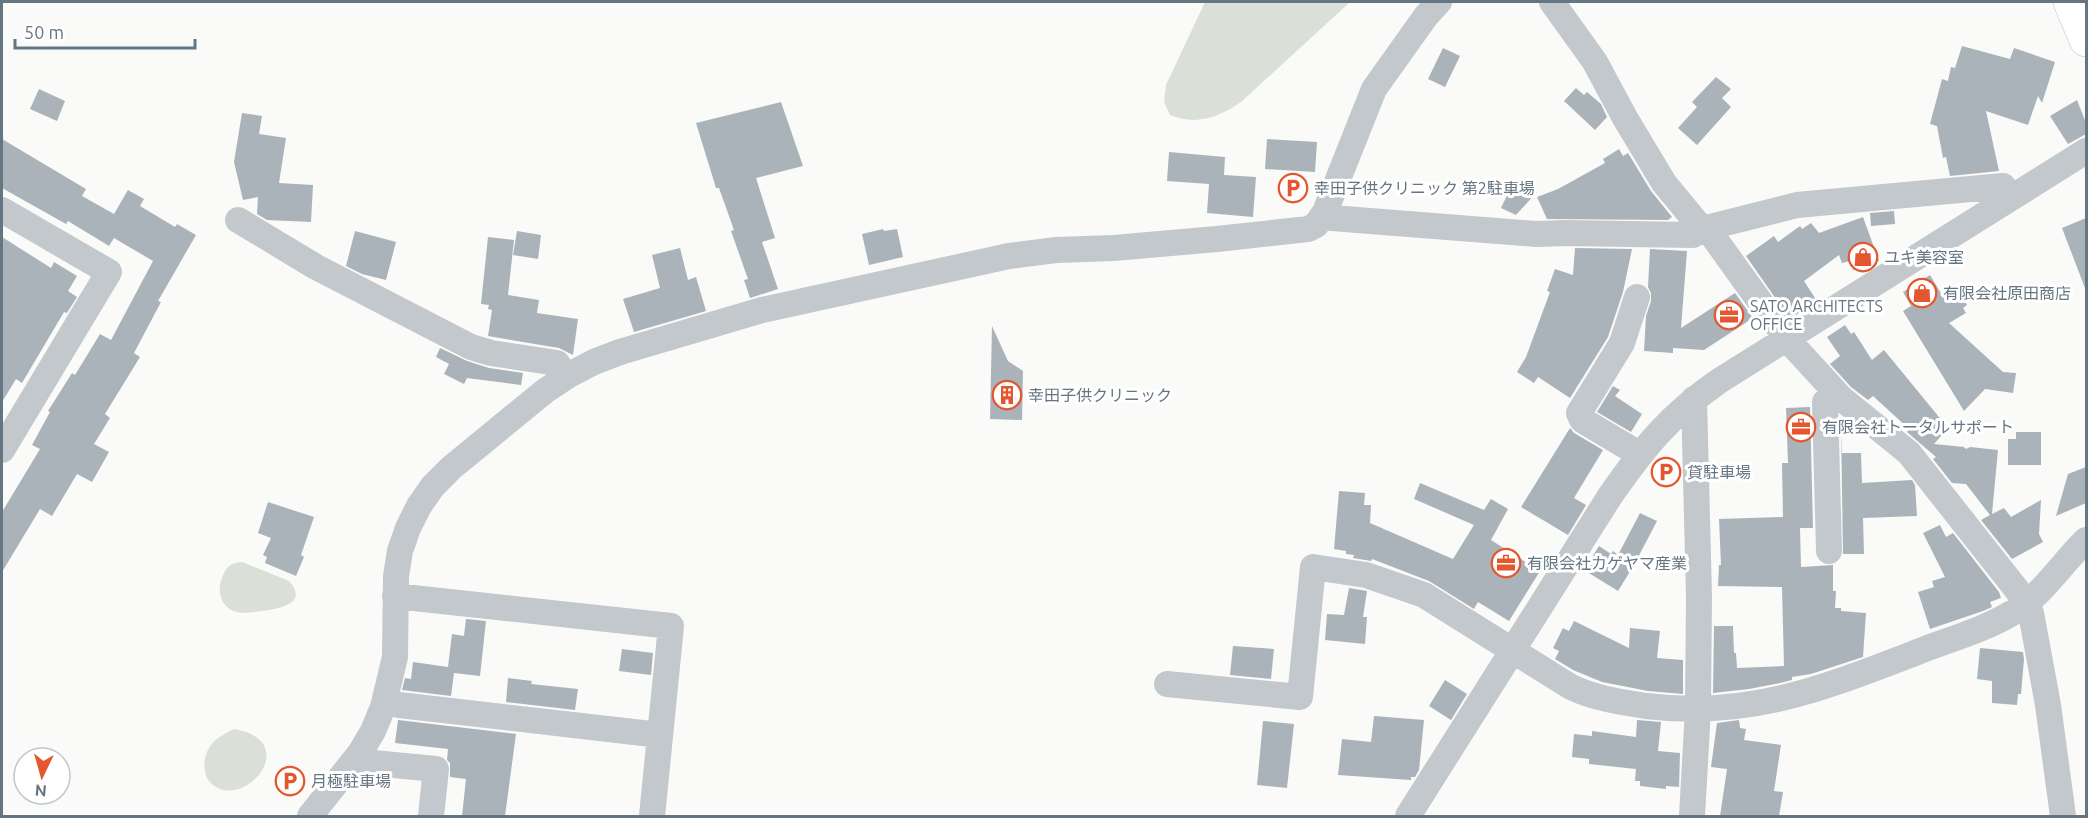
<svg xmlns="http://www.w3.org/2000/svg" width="2088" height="818" font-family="Ubuntu,'Noto Sans JP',sans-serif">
	<rect width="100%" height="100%" fill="#fafaf8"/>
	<path fill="#dadfd7" d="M1205,2h145l-109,100c-22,15 -44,24 -71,13l-6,-13 2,-17z
		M242,562l47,19c21,23 -12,28 -28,30 -8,1 -16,3 -24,1 -15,-3 -21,-20 -15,-34 4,-11 8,-15 20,-16z
		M234,729c70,12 10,83 -22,55 -11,-9 -9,-29 -1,-39 5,-7 15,-12 23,-16z"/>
	<path fill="#aab3b9" d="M1962,46l48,13 4,-11 41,14 -13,41 -4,-7 -10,29 -42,-14 13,60 -49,5 -4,-19 -3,1 -6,-32 -7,-2 12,-45 6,2 3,-14 4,1z
		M1443,48l17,8 -15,31 -17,-8z
		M1716,77l15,12 -9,9 9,9 -34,38 -19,-17 19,-21 -5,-5z
		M1576,88l8,7 3,-3 14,12 6,13 -12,13 -31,-29z
		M39,89l26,12 -8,20 -27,-12z
		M2077,100l9,23v11l-18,10 -18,-28z
		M781,102l22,64 -47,12 19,60 -13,4 16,47 -28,9 -6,-18 4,-1 -17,-48 3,-1 -15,-42h-3l-20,-65z
		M242,113l20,3 -3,18 27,4 -7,45 34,2 -2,37 -44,-2 -10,-6 1,-17 -15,3 -9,-38z
		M2,139l84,50 -4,7 32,18 14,-24 16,9 -4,7 35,21 2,-3 19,11 -38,66 3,1 -27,51 6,4 -35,57 5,4 -16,26 15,8 -17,30 -15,-8 -25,42 -12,-7 -38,63v-60l38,-63 -8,-4 18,-33 -2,-1 24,-38 3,2 25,-41 11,6 42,-79 -39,-23 -5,8 -41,-25 -2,3 -64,-36z
		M1267,139l50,3 -2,30 -50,-3z
		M1619,149l4,7 5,-3 23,38 21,26 -4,3 -121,-1 -10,-22 21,-8 47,-26 -2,-4z
		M1169,152l56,5 -1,18 32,2 -3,40 -46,-4 2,-29 -42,-3z
		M1514,181l23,11 -21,23 -15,-7z
		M1894,211l1,13 -24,2 -1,-13z
		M1863,217l16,44 -26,9 -3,-9 -8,2 -3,-8 -35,26 13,20 -27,18 -44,-63 28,-20 4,6 22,-16 2,3 9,-6 8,10z
		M2086,218v70h-1l-23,-60z
		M883,229l1,2 13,-2 6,28 -34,8 -7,-31z
		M355,231l41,11 -10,38 -24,-6 -16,-8z
		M517,231l24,4 -3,24 -25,-4z
		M2,237l49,31 3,-6 23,14 -9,15 9,6 -10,16 -3,-1 -42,71 -6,-4 -14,23z
		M488,237l26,3 -6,55 31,5 -2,13 41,6 -5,36 -14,-7 -71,-12 4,-26 -4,-1 1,-4 -8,-1z
		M680,248l8,32 8,-3 10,34 -72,21 -11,-33 37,-11 -8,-33z
		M1575,248l57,1 -9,43 -15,45 -38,61 -32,-21 -4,6 -17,-11 9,-15 24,-65 -3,-1 8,-22 18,6z
		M1650,249l37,2 -6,77 54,-35 18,25 -49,32 -31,-2v5l-29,-2 2,-35 5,-15v-8l-3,-6z
		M1930,275l12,20 14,-9 11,19 -4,3 3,5 -17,10 54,49 13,1 -3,20 -28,-4 -21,22 -61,-100 8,-5 -8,-14z
		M1845,325l6,9 3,-2 18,28 12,-10 64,78 -14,16 30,3 2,2 4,-2 28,3 -6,64 12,-6 7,9 30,-17 -2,34 4,8 -31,17 -31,-39 9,-5 -24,-31 -14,-1 -19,-24 3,-2 -29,-25 2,-3 -36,-33 -5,4 -17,-13 -21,-23 10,-8 -13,-19z
		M992,326l16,35 15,10 -1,49 -32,-1z
		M440,348l27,13 22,7 34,5 -2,12 -54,-7 -3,6 -20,-10 5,-10 -13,-7z
		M1613,386l7,4 -5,6 27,18 -11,18 -34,-20z
		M1810,407l3,121h-13l1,39 32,-2v26h3l-1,17h6v3l25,2 -3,44 -52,17 -19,3v3l-12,3 -31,6 -36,4 1,-67h19l1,27h2l1,15 47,-2 -2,-79 -64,-1 1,-21h2l-2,-46 64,-2 -1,-54h6l-2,-55z
		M1841,424l1,29h19l1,30 50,-3 3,5 2,31 -54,2 1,36h-21z
		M1570,428l4,5 29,17 -29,48 12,7 -18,30 -47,-28z
		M2016,432h25v33h-33v-26h8z
		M2086,467v36l-30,13 12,-42z
		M1420,483l64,27 7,-11 17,10 -17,31 49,31 -31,50 -31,-19 -4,7 -45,-28 -57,-22 -1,2 -18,-3 1,-3 -8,-1v-3l-12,-2 5,-58 26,2 -1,12h7l-1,18 83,36 21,-34 -60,-26z
		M268,502l46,15 -13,38 3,2 -8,19 -31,-13 2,-6 -4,-2 8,-17 -13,-5z
		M1640,513l17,8 -23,44 -16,26 -34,-21 15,-24 12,8 2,-3 5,4z
		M1940,525l6,12 7,-4 46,59 2,6 -11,4 2,5 -9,4 -53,18 -12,-37 16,-5 -2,-6 13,-4 -22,-44z
		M1349,588l18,3 -4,26h4l-2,27 -40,-4 2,-26 17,1z
		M466,619l20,2 -6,55 -26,-3 -3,23 -49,-6 3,-12 6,1 2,-17 35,5 4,-33 12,2z
		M1574,621l55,27 1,-20 30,3 -3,27 26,2v34l-35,-3 -46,-9 -29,-12 -18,-11 4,-8 -6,-3 10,-20 6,3z
		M1233,646l41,3 -3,30 -41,-4z
		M1980,648l43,4 1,7 -3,35h-3l-1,11 -25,-2v-22l-15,-2z
		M622,649l31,4 -2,22 -32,-4z
		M508,678l24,3 -1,3 47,5 -3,21 -69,-8z
		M1445,680l22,14 -16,26 -22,-14z
		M1374,716l50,4 -5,50 -4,7h-4v3l-73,-5 4,-36 29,3z
		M398,720l118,14 -11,82h-43l4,-37 -16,-2v-14l-3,-3 1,-11 -53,-6z
		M1637,720l24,2 -3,29 22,2 -1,34 -13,-1v3l-26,-3v-5h-5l1,-12 -47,-5v-5l-17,-2 2,-23 18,2v-5l44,6z
		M1739,720l1,8 6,1 -2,11 37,5 -7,46 9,1 -4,24h-59l7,-47 -16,-2 6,-44z
		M1263,721l31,3 -7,64 -30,-3z"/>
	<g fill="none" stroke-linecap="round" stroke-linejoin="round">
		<g stroke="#b5babe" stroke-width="34">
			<path id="major" d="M2070,2l16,38"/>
		</g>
		<path stroke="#c3c8cc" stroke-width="26" d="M1552,2l43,60 30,56 39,65 38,46 95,-24 206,-19 8,12
			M2,210l107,62 -107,178
			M1324,214l8,4 204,16 29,-1 128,2 9,-6
			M238,220l78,47 155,80 20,6 66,10 9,14
			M1707,228l79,110 55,60 68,55 108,137 14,23 17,92 15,111
			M1637,297l-15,46 -43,70 3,7 57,34
			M1829,551l-4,-149 10,-10
			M395,596l276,30 -19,190
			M1167,684l133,13 13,-130 53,8 58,20 147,92c23,11 49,15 75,19 103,12 175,-17 269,-53 32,-13 67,-22 97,-40 31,-18 49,-49 74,-73
			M385,701l14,4 261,30
			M360,753l13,10 63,6 -5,47
			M310,816l50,-63 13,-22 10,-24 12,-50 1,-81 4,-25 8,-23 11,-22 14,-20 18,-18 94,-77 24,-16 25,-13 26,-10 142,-42 247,-54 47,-6 58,-2 103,-9 91,-10 8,-4 9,-13 49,-123 52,-73 13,-14
			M1408,816l202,-320c35,-50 59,-80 109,-115l367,-230
			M1692,816l6,-107 1,-113 -5,-197"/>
		<use href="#major" stroke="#fff" stroke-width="33"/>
	</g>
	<defs>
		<g id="parking-ring" transform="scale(1.5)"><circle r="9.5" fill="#fff" stroke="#e4572e" stroke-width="1.5"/><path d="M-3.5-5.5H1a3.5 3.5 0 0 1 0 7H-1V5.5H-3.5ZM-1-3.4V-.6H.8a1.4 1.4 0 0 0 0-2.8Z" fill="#e4572e"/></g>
		<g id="shop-ring" transform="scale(1.5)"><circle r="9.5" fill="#fff" stroke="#e4572e" stroke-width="1.5"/><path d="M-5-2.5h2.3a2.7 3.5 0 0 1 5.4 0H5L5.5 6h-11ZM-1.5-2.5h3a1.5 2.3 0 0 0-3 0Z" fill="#e4572e"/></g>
		<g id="office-ring" transform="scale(1.5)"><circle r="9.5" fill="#fff" stroke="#e4572e" stroke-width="1.5"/><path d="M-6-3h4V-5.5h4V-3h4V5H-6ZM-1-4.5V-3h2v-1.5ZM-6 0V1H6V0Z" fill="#e4572e"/></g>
		<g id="building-ring" transform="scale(1.5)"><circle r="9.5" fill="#fff" stroke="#e4572e" stroke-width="1.5"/><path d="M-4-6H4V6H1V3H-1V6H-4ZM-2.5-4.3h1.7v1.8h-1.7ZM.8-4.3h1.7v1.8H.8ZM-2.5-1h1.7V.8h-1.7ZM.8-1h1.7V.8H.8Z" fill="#e4572e"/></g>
	</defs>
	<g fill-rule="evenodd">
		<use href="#parking-ring" x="1293" y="188"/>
		<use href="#shop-ring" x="1863" y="257"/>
		<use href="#shop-ring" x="1922" y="293"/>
		<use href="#office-ring" x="1729" y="315"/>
		<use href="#building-ring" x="1007" y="395"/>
		<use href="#office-ring" x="1801" y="427"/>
		<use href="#parking-ring" x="1666" y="472"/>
		<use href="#office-ring" x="1506" y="563"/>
		<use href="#parking-ring" x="290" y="781"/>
	</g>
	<g text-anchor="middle" stroke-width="6" stroke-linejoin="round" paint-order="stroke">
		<g font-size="16" fill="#657683" stroke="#fff" text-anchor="start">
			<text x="1314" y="194">幸田子供クリニック 第2駐車場</text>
			<text x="1884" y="263">ユキ美容室</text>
			<text x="1943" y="299">有限会社原田商店</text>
			<text x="1750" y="312">SATO ARCHITECTS<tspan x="1750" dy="18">OFFICE</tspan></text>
			<text x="1028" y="401">幸田子供クリニック</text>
			<text x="1822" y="433">有限会社トータルサポート</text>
			<text x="1687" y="478">貸駐車場</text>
			<text x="1527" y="569">有限会社カゲヤマ産業</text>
			<text x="311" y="787">月極駐車場</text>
		</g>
	</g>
	<rect width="2088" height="818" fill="none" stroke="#657683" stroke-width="6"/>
	<g transform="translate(42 776) rotate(185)"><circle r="28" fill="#ffffff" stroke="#c1c8cd" stroke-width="1.5"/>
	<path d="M0-4.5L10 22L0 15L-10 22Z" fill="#e4572e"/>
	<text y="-9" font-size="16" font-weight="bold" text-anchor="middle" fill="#657683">N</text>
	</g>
	<path d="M15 39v9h180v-9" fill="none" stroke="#657683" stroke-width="3"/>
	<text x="24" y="39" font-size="18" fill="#657683" stroke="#ffffff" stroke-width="4.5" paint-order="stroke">50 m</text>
</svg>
